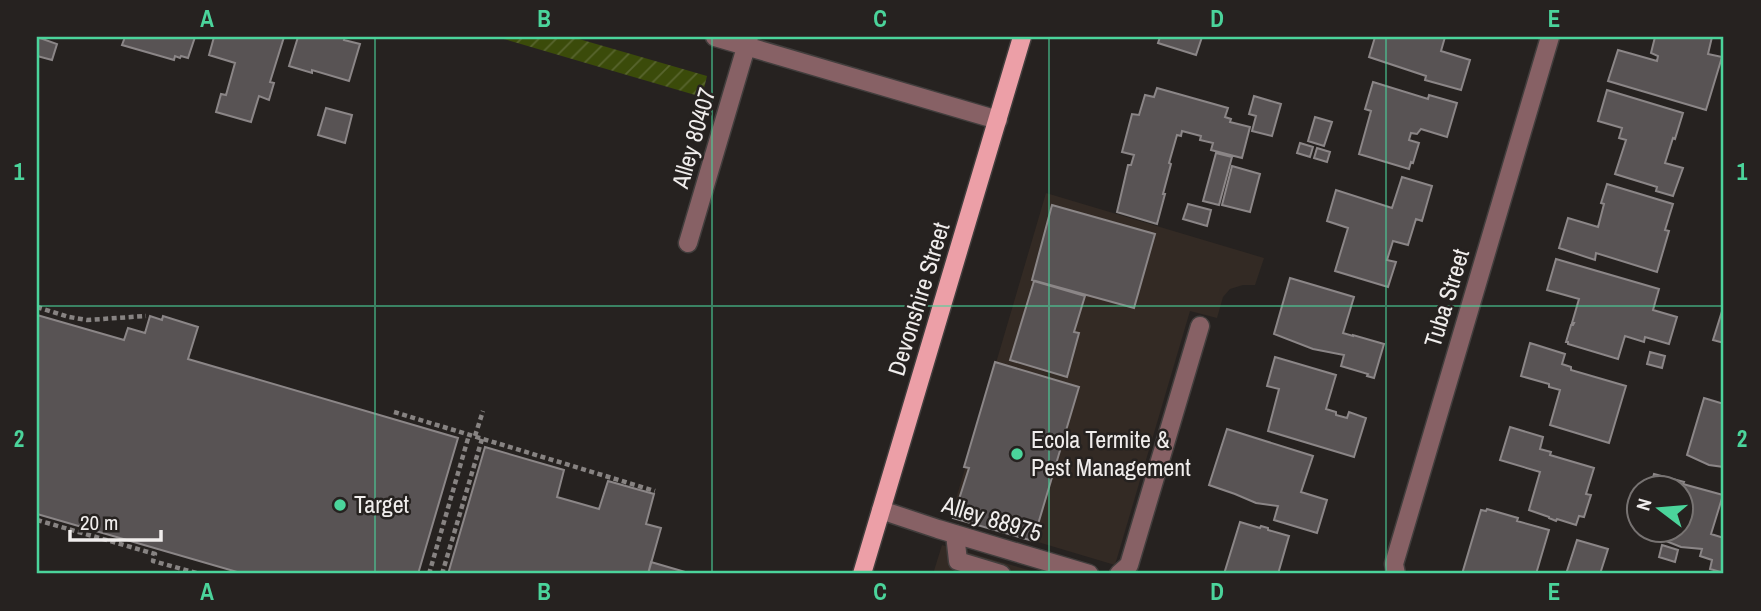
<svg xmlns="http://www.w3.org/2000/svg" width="1761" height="611" font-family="'Archivo Narrow',sans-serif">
	<defs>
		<pattern id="garden-furrows" width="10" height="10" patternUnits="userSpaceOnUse" patternTransform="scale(1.75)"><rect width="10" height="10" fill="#3b4b0a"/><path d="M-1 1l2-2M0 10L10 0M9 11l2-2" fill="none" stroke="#58652e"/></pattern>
	</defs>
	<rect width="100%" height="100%" fill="#262220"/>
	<path fill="#332a24" d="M1046,193l218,65 -9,27h-12l-13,4 -7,8 -6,21 -27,-7 -75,254 -164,-49z
		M942,545l100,29h-109z"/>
	<path fill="url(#garden-furrows)" d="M497,37h75l135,39 -5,21z"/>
	<path fill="#585354" stroke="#8b8687" stroke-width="2" d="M37,37l20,7 -5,16 -15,-4z
		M125,37h70l-7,21 -7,-2 -1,2 -5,-2 -1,4 -52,-15z
		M214,37h70l-14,45 4,1 -5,17 -10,-4 -8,26 -35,-10 5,-18 5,1 9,-32 -26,-8z
		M298,37h47l-1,3 16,4 -11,37 -37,-11v3l-23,-7z
		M1160,37h42l-6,18 -38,-12z
		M1375,37h70l-4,14 29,9 -9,30 -36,-10 1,-4 -57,-19z
		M1655,37h57l-4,17 14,3 -16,53 -98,-29 10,-31 39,11 1,-5 -7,-3z
		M1373,82l55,17 1,-4 28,8 -10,34 -26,-8 -4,5 -6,-1 -2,7 10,3 -6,20 -2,-1 -2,7 -50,-15 12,-43 -6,-2z
		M1157,88l71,20 -3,9 6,2 -1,3 20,5 -8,31 -31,-8 2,-7 -13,-3 1,-4 -19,-5 -1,5 -4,-1 -8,28 2,1 -8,30h2l-8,30 -40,-12 11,-47h3l3,-10 -12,-3 10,-38 7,1 6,-20 9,2z
		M1607,90l76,23 -8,26 -2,-1 -8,25 18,5 -10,28 -17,-5 1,-4 -42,-13 11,-34 -7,-2 3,-10 -24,-7z
		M1254,96l27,8 -9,32 -20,-5 4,-15 -7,-2z
		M326,108l26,7 -7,28 -27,-8z
		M1315,117l17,5 -8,24 -16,-5z
		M1300,143l13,4 -3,10 -13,-4z
		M1317,148l13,4 -3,10 -13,-4z
		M1216,153l16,4 -13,48 -16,-4z
		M1232,166l28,8 -10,38 -28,-7z
		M1402,177l30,9 -10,35 -6,-2 -8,26 -15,-4 -6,19 9,2 -8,25 -53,-16 13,-43 -21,-7 9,-31 56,18z
		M1607,184l66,20 -8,26 4,1 -12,41 -61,-19 -1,7 -36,-12 9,-30 30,9 6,-23 -3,-1z
		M1188,204l23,6 -4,16 -24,-7z
		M1052,205l103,29 -21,74 -102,-28z
		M1556,259l103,30 -6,21 24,7 -8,27 -24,-7 -1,5 -19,-6 -7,23 -50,-15v-2h-2l5,-17h2l1,-2h-2l7,-24 -32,-9z
		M1290,278l64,19 -11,36 10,3v-1l31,9 -10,34 -7,-2 1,-2 -27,-8 3,-11 -31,-6 -39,-15z
		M1034,281l51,15 -11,36 5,1 -12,44 -57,-17z
		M1723,308h1v35l-11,-3z
		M37,315l87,25 4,-12 17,5 5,-17 12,4 1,-4 35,11 -10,32 270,79 -40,136h-174l-207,-60z
		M1530,343l35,11 -3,10 9,3v3l55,16 -17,57 -59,-18 10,-35 -11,-3v-3l-28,-8z
		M1650,352l15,4 -3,12 -15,-4z
		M1275,357l61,18 -10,34 10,3v3l11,3 2,-6 17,6 -12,39 -86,-26 11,-42 -12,-3z
		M995,362l84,25 -46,154 -80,-23 16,-50 -5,-1z
		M1704,398l20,6v63l-15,-2 -22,-10z
		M1510,427l33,10 -3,12 11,3 -1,3 44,13 -8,26 5,1 -7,22 -5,-1 -3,9 -19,-6 -1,2 -7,-3v-1l-20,-7 11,-38 -40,-12z
		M1227,429l86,27 -12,36 26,8 -10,33 -43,-13 4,-14 -22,-3 -21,-9 -26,-9z
		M485,447l79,23 -7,27 42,12 9,-28 46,13 -8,30 15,4 -13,46h-200z
		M1654,474l30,8 -1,2 40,11 -12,39 13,4v35l-14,-4 2,-9 -12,-4 2,-7 -21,-2 -30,-12 -1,3 -11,-4 1,-3h-2v-2v1h42v-41h-30z
		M1487,509l31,9 -1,3 32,9 -13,44h-74l19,-64 5,1z
		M1240,522l20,6 1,-2 7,2v2l21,6 -11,38h-54z
		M1577,540l31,9 -8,25h-34z
		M1662,545l16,5 -3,12 -16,-5z
		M651,562l41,12h-44z"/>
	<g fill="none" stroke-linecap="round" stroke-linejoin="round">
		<g stroke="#423e3d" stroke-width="21">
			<path id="minor" d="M715,37l283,83
				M688,243l61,-206
				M881,510l57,19 151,45
				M955,534l3,27 43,13
				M1119,574l10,-9 71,-239
				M1396,574l-2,-10 156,-527"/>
		</g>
		<g stroke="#423e3d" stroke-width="21">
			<path id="major" d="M862,574l160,-537"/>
		</g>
		<path stroke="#878382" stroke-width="4.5" stroke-dasharray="5 3.5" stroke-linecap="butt" d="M37,307l32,10 18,3 59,-4
			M394,412l261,79
			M475,436l8,-25
			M37,520l118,34 -2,7 47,13
			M429,574l40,-139
			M442,574l40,-135"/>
		<use href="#minor" stroke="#876165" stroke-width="18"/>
		<use href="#major" stroke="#ec9fa7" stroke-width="18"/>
	</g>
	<path fill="none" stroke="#4bd49b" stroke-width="2" stroke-opacity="0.55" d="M375,37v537M712,37v537M1049,37v537M1386,37v537M37,306h1687"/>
	<g fill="#4bd49b" stroke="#262220" stroke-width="2.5">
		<circle cx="1017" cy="454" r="7"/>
		<circle cx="340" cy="505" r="7"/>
	</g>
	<g text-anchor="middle" stroke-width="5" stroke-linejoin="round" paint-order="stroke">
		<g font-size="24" fill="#f0edec" stroke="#262220">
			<text transform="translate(694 138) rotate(-74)" y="8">Alley 80407</text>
			<text transform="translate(1447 298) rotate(-73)" y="8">Tuba Street</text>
			<text transform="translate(919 299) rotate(-73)" y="8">Devonshire Street</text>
			<text transform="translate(992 519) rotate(17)" y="8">Alley 88975</text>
		</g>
		<g font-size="24" fill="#f0edec" stroke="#262220" text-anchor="start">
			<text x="1031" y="448">Ecola Termite &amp;<tspan x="1031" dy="28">Pest Management</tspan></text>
			<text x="354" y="513">Target</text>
		</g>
	</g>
	<rect width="1761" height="611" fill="none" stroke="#262220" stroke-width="77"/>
	<g transform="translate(1660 509) rotate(286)"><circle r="33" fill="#262220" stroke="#777372" stroke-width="2"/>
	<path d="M0-5L12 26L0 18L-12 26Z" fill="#4bd49b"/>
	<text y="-10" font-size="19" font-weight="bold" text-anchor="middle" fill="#f0edec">N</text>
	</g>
	<path d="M70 530v10h91v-10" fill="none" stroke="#f0edec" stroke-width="3.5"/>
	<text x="80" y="530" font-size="21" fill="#f0edec" stroke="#262220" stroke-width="5" paint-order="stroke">20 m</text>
	<rect x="38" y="38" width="1684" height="534" fill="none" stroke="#4bd49b" stroke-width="2.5"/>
	<g font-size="23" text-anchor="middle" font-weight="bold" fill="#4bd49b">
		<text x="207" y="27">A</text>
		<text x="544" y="27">B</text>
		<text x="880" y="27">C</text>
		<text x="1217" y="27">D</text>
		<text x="1554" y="27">E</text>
		<text x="19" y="180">1</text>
		<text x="1742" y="180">1</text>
		<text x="19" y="447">2</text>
		<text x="1742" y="447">2</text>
		<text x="207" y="600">A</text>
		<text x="544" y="600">B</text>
		<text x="880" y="600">C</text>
		<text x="1217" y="600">D</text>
		<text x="1554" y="600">E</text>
	</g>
</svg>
